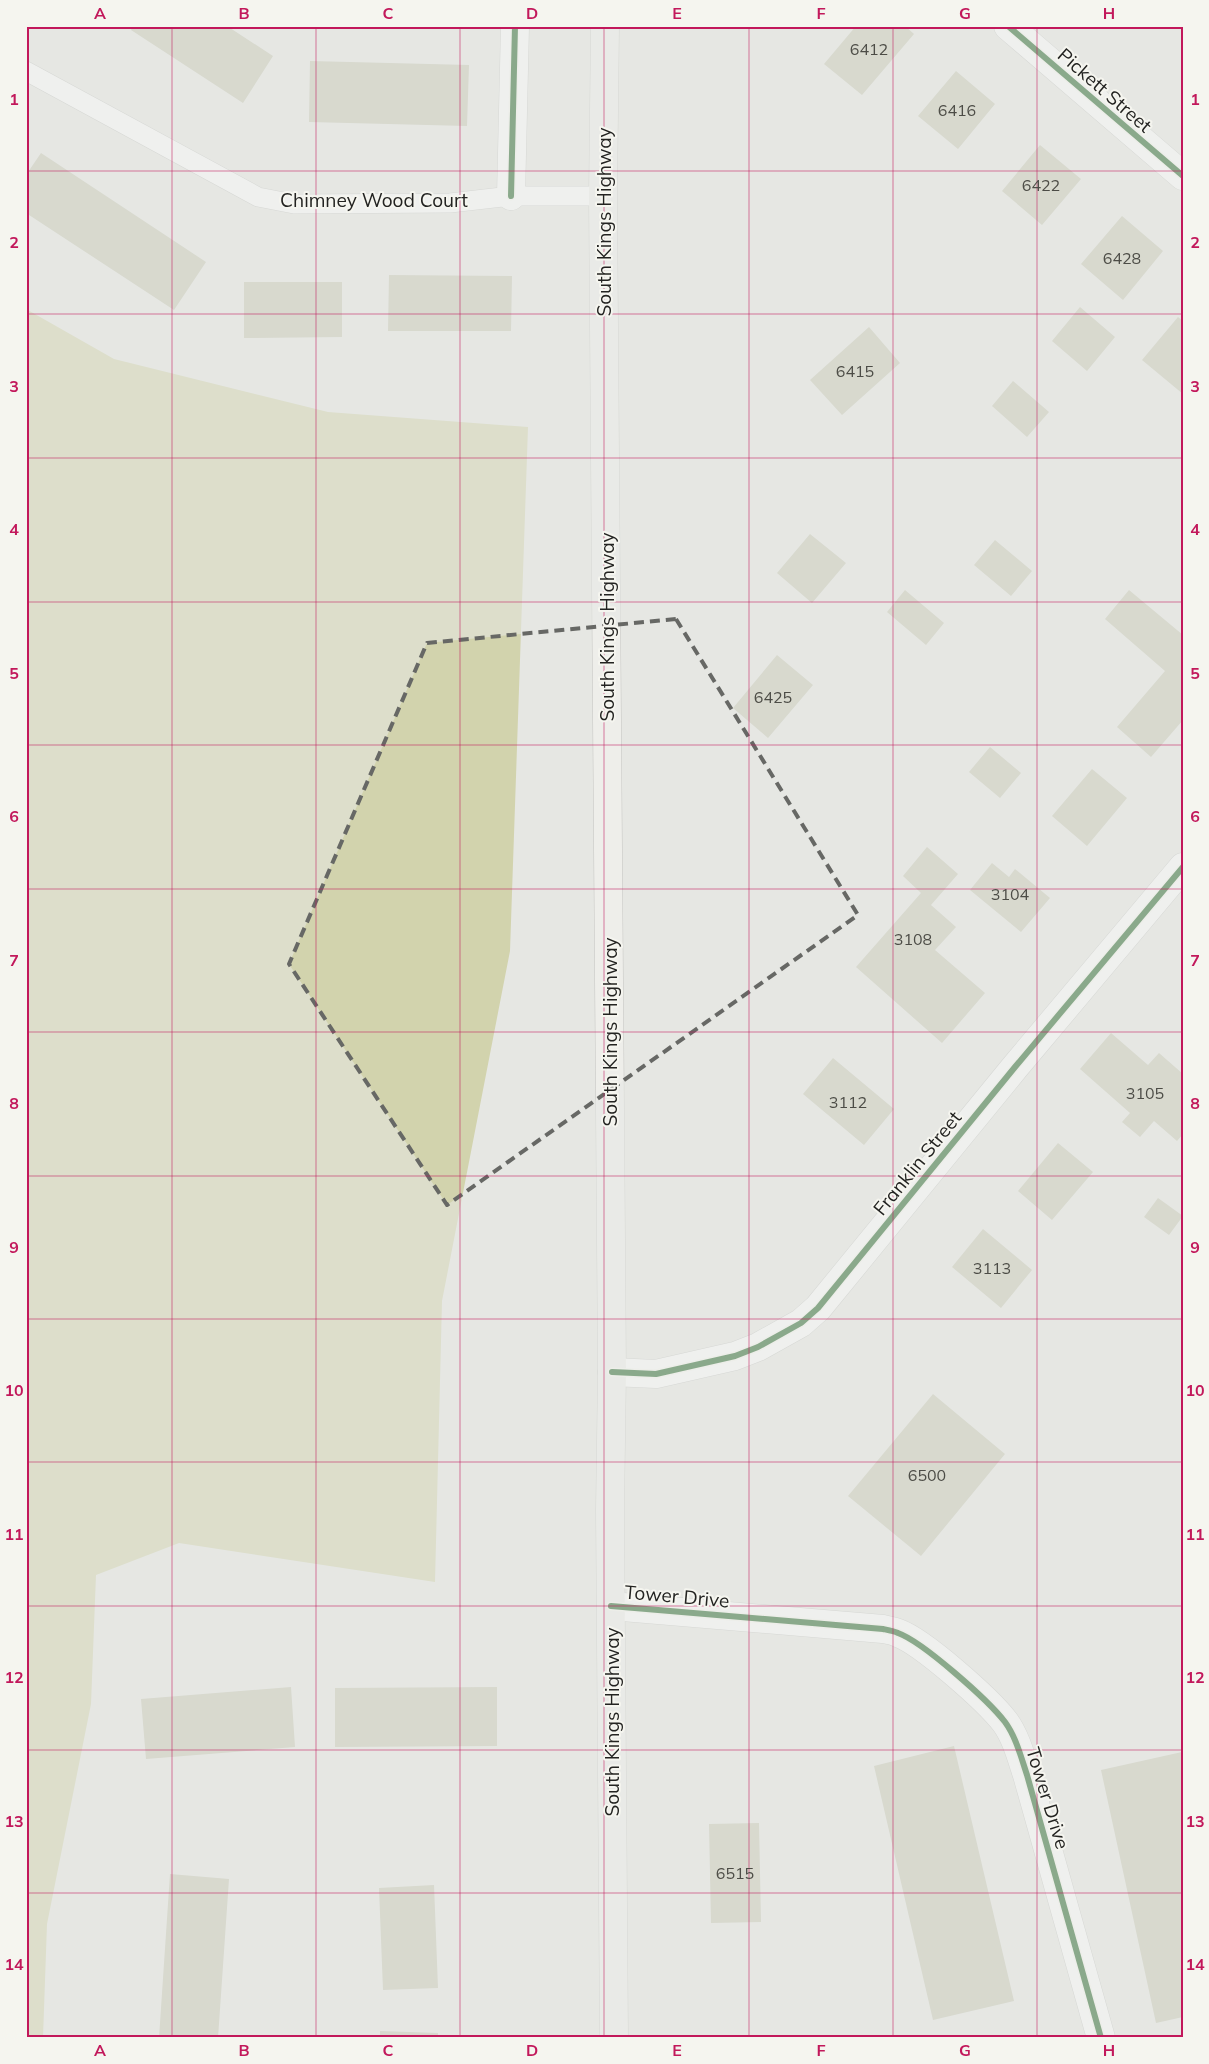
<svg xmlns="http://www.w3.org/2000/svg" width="1209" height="2064" font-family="Mulish,sans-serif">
	<rect width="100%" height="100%" fill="#e6e7e3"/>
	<path fill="#d2d3ad" d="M26,309l88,50 214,53 200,15 -18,524 -68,350 -7,281 -256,-39 -83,32 -5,129 -44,220 -4,114h-17z"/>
	<path fill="#c7c7b4" d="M133,26h94l46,30 -30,47 -112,-73z
		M856,26h49l9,8 -52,61 -38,-31z
		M310,61l159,4 -2,61 -158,-4z
		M956,71l39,33 -37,45 -40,-33z
		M1040,145l41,34 -39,46 -40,-34z
		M41,153l165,109 -32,48 -148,-97v-38z
		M1122,216l41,35 -40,49 -42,-36z
		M389,275l123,1 -1,55h-123z
		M244,282h98v55l-98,1z
		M1080,307l35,30 -28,34 -35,-30z
		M1178,317l5,4v73l-41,-34z
		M869,327l31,36 -58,52 -32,-35z
		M1013,381l36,31 -22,25 -35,-31z
		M810,534l36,29 -34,40 -35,-30z
		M995,540l37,31 -21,25 -37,-31z
		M905,590l39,33 -18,22 -39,-33z
		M1129,590l54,45v85l-32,37 -34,-30 48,-56 -60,-52z
		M777,655l36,30 -45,53 -35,-30z
		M990,747l31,26 -21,25 -31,-26z
		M1092,769l35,29 -40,48 -35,-30z
		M927,847l31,27 -27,31 25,22 -21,23 50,43 -43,50 -86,-76 65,-74 -18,-17z
		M992,863l17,14 6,-8 35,29 -29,34 -51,-42z
		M1111,1033l37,32 11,-12 24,21v60l-6,7 -23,-20 -14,16 -18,-15 8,-9 -50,-44z
		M833,1058l61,51 -30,36 -61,-51z
		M1058,1143l35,29 -41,48 -34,-29z
		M1158,1198l25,18 -14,19 -25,-18z
		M983,1229l49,41 -31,38 -49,-41z
		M933,1394l72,60 -84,102 -73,-60z
		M291,1687l4,60 -149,12 -5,-60z
		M497,1687v59l-162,1v-59z
		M954,1746l60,255 -81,19 -59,-254z
		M1182,1752l1,265 -27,6 -55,-253z
		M759,1823l2,99 -50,1 -2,-99z
		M170,1874l59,5 -11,159h-59z
		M434,1885l4,103 -55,2 -4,-102z
		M380,2031l58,2v5h-58z"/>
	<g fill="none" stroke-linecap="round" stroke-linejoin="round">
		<g stroke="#c5c5c2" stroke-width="20">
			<path id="lane" d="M26,71l232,126 36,7 156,-1 61,-7h92"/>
		</g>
		<g stroke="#c5c5c2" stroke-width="29">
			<path id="street" d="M1008,26l175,150
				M511,196l4,-170
				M612,1372l44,2 79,-18 23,-9 43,-24 17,-15 197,-241 168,-200
				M611,1606l272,23c5,1 11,2 15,4 25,9 90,67 107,89 11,15 16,35 22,53l74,263"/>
		</g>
		<g stroke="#c5c5c2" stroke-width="29">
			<path id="secondary" d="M605,26l-2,170 9,1176 -2,138 4,528"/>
		</g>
		<use href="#lane" stroke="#fbfbfb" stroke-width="19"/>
		<use href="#street" stroke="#fbfbfb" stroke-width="28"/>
		<use href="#secondary" stroke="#eeeeea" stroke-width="28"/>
		<g stroke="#f5f5ef" stroke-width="9">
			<path id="cycleway" d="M1008,26l175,150
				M511,196l4,-170
				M612,1372l44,2 79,-18 23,-9 43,-24 17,-15 197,-241 168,-200
				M611,1606l272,23c5,1 11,2 15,4 25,9 90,67 107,89 11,15 16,35 22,53l74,263"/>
		</g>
		<use href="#cycleway" stroke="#1b5e20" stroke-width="6"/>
	</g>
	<path d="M0 0H1209V2064H0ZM676,619l182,296 -411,290 -158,-241 138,-321z" fill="#e6e7e3" fill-opacity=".55" fill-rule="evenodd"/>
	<path fill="none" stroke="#676865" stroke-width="4" stroke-dasharray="10 6" stroke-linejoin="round" d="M676,619l182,296 -411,290 -158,-241 138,-321z"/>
	<path fill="none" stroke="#c2185b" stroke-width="1" stroke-opacity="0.55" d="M172,26v2012M316,26v2012M460,26v2012M604,26v2012M749,26v2012M893,26v2012M1037,26v2012M26,171h1157M26,314h1157M26,458h1157M26,602h1157M26,745h1157M26,889h1157M26,1032h1157M26,1176h1157M26,1319h1157M26,1462h1157M26,1606h1157M26,1750h1157M26,1893h1157"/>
	<g text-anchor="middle" stroke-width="4" stroke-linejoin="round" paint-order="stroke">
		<g font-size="16" fill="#4c4c46">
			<text x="869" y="55">6412</text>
			<text x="957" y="116">6416</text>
			<text x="1041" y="191">6422</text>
			<text x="1122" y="264">6428</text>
			<text x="855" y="377">6415</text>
			<text x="773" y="703">6425</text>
			<text x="1010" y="900">3104</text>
			<text x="913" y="945">3108</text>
			<text x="1145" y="1099">3105</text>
			<text x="848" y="1108">3112</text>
			<text x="992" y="1274">3113</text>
			<text x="927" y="1481">6500</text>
			<text x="735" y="1879">6515</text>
		</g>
		<g font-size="19" fill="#232321" stroke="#f5f5ef">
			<text transform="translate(1105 90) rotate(41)" y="7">Pickett Street</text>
			<text x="374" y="207">Chimney Wood Court</text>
			<text transform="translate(604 222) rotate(-90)" y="7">South Kings Highway</text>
			<text transform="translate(607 627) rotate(-90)" y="7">South Kings Highway</text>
			<text transform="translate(610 1032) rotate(-90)" y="7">South Kings Highway</text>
			<text transform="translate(917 1163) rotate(-51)" y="7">Franklin Street</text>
			<text transform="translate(677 1596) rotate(5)" y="7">Tower Drive</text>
			<text transform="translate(612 1722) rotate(-90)" y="7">South Kings Highway</text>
			<text transform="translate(1048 1798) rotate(73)" y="7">Tower Drive</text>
		</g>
	</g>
	<rect width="1209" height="2064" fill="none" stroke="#f5f5ef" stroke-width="55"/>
	<rect x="28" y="28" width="1154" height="2008" fill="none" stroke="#c2185b" stroke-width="2"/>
	<g font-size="16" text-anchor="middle" font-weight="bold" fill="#c2185b">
		<text x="100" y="19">A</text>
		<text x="244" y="19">B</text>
		<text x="388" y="19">C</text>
		<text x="532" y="19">D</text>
		<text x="677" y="19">E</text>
		<text x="821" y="19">F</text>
		<text x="965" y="19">G</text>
		<text x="1109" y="19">H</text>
		<text x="14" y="105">1</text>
		<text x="1195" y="105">1</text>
		<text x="14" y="248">2</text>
		<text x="1195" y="248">2</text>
		<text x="14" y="392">3</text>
		<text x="1195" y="392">3</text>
		<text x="14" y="535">4</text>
		<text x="1195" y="535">4</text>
		<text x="14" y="679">5</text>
		<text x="1195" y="679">5</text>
		<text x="14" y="822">6</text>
		<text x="1195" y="822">6</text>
		<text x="14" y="966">7</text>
		<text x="1195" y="966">7</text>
		<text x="14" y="1109">8</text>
		<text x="1195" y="1109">8</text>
		<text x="14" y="1253">9</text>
		<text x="1195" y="1253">9</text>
		<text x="14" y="1396">10</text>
		<text x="1195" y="1396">10</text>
		<text x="14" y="1540">11</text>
		<text x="1195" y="1540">11</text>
		<text x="14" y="1683">12</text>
		<text x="1195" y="1683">12</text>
		<text x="14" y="1827">13</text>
		<text x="1195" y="1827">13</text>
		<text x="14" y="1970">14</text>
		<text x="1195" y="1970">14</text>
		<text x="100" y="2056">A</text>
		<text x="244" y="2056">B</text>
		<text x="388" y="2056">C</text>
		<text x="532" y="2056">D</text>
		<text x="677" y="2056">E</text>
		<text x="821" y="2056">F</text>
		<text x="965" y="2056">G</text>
		<text x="1109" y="2056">H</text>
	</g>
</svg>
